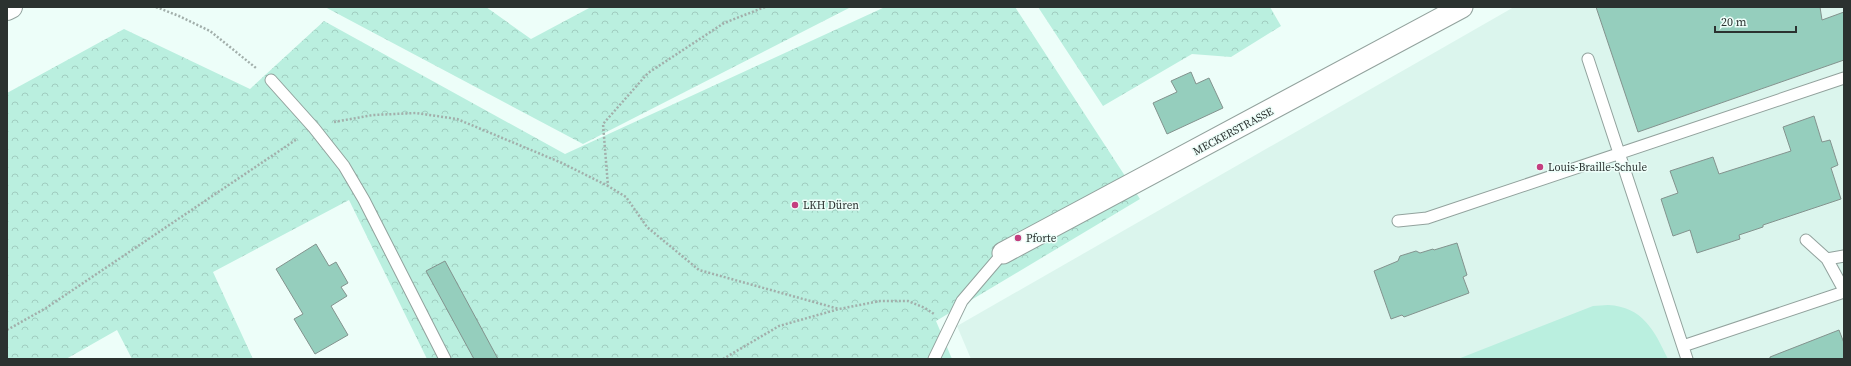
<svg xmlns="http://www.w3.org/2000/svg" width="1851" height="366" font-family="'Source Serif 4',serif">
	<defs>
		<pattern id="forest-crowns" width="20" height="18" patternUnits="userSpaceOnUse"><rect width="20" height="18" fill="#baefdf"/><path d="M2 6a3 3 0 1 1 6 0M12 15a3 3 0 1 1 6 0" fill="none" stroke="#a0cdc0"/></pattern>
	</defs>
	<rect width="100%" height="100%" fill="#edfef9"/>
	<path fill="#dbf5ed" d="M1514,7h330v352h-873l-14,-33z"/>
	<path fill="url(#forest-crowns)" d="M325,7h161l45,32 60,-32h260l-268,137z
		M885,7h130l125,192 -204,122 16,38h-525l-78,-159 -136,72 40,87h-121l-15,-29 -51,29h-59v-266l117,-64 126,60 74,-68 241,133z
		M1038,7h232l11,19 -50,31 -39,-3 -89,52z"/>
	<path fill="#baefdf" d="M1608,305c35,2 46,25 60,54h-210l135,-53z"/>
	<path fill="#95cebd" stroke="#83938e" d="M1596,7h224l2,13 22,-8v48l-206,72z
		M1191,72l5,12 13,-6 14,30 -56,26 -14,-31 24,-11 -6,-11z
		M1814,116l8,26 8,-2 8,25 -7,3 10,31 -78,26v2l-24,8 1,4 -43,14 -7,-23 -17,6 -12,-37 17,-6 -8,-22 43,-14 6,17 72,-23 -8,-24z
		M1457,243l10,32 -4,2 6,16 -65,24 -2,-2 -11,4 -17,-48 24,-10 2,-5 16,-5 4,2 13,-4 1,1z
		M316,244l13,22 7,-4 12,21 -7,4 6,9 -16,10 17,29 -33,19 -21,-35 9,-5 -27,-45z
		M445,261l53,98h-24l-48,-88z
		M1839,330l5,13v16h-74v-2z"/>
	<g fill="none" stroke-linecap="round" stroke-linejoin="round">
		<g stroke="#92a29d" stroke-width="13">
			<path id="lane" d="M1588,59l99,300
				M271,80l43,48 30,38 20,34 81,159
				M1398,221l29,-3 417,-140
				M1806,240l21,19 17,31
				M1827,259l17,-3
				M1683,346l161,-54
				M934,359l28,-58 41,-48"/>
		</g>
		<g stroke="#92a29d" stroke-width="23">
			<path id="street" d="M1003,253l459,-246"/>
		</g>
		<g stroke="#92a29d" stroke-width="24">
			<path id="secondary" d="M7,9l4,-2"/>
		</g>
		<path stroke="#a2afab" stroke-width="2.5" stroke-dasharray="2 2" stroke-linecap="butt" d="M156,7l23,9 31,15 46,37
			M765,7l-41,16 -76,50 -45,51 5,62 18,11 21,30 52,43 140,39
			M334,122l39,-7 43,-2 41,6 105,44 46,23
			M7,330l39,-22 251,-169
			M723,359l56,-33 60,-17 41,-8h28l17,7 9,6"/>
		<use href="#lane" stroke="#fff" stroke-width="11"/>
		<use href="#street" stroke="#fff" stroke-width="21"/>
		<use href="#secondary" stroke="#fff" stroke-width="22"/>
	</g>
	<g fill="#c43e7f" stroke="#edfef9" stroke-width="1.5">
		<circle cx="1540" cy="167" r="4"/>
		<circle cx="795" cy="205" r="4"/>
		<circle cx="1018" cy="238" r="4"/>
	</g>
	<g text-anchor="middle" stroke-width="3" stroke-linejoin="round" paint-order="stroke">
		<g font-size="11" fill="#2b3230" stroke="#edfef9">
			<text transform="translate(1233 131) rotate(-28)" y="4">MECKERSTRASSE</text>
		</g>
		<g font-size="11" fill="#2b3230" stroke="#edfef9" text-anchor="start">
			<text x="1548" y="171">Louis-Braille-Schule</text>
			<text x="803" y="209">LKH Düren</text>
			<text x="1026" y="242">Pforte</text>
		</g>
	</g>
	<rect width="1851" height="366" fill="none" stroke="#2b3230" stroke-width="16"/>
	<path d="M1715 26v6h81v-6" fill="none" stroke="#2b3230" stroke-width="2"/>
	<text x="1721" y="26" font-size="12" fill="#2b3230" stroke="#edfef9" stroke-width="3" paint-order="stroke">20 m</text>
</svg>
